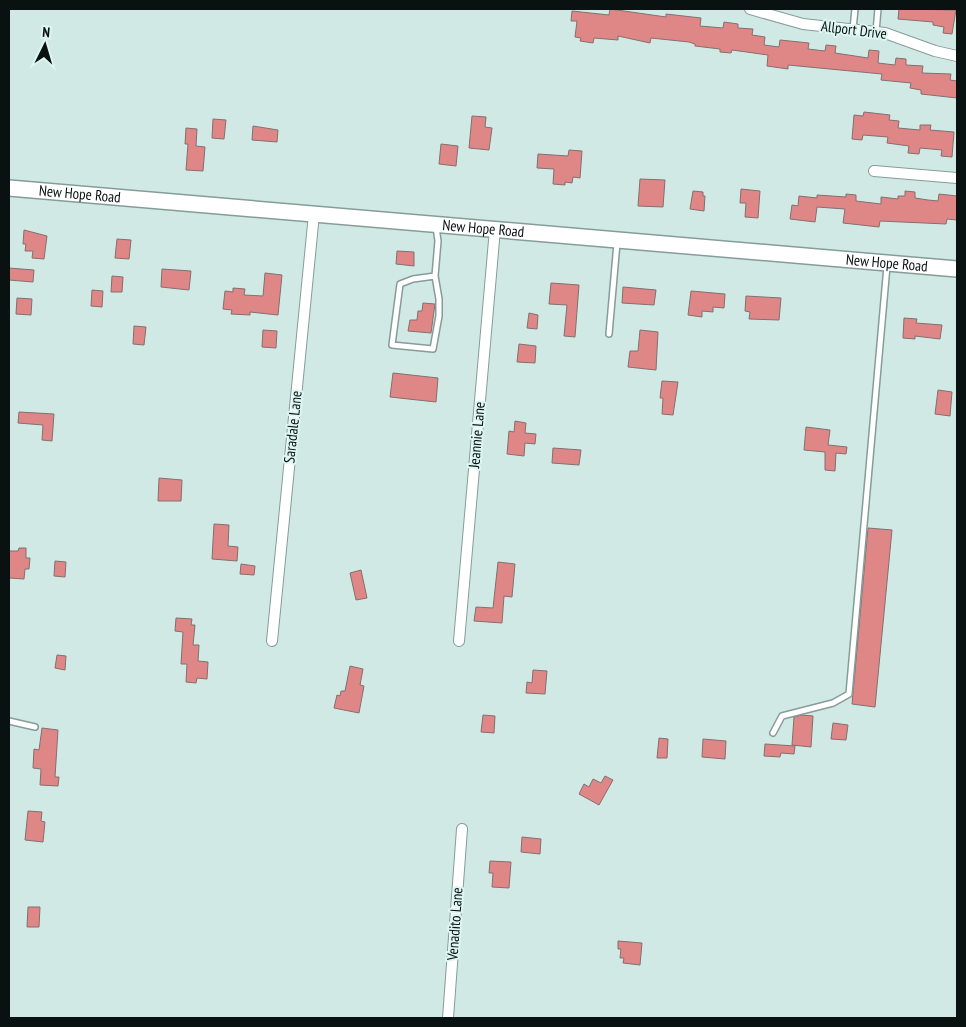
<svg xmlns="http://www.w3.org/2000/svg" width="966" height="1027" font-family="'PT Sans Narrow',sans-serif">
	<rect width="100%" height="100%" fill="#d1e9e5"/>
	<path fill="#df8787" stroke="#836f6e" d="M610,9l56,8v-3l35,4 -1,8 23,2 1,-6 14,2v4l15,1 -1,6 13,2 -1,8 15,2 1,-7 29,3 -1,6 17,2 1,-6 10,1 -1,7 33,5 1,-8 10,1 -1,12 17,2 1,-7 10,1v6l17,1 -1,7 29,1 -1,6 7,1v17l-36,-4v-4l-11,-2 1,-5 -30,-3 1,-6 -94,-9v4l-21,-3 1,-11 -36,-5 -1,3 -11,-1v-3l-25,-3v-2l-6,-2 -38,-4 -1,5 -32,-7v4l-24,-2 -1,5 -13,-2 1,-3 -6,-1 2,-16h-6l1,-10 37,4z
		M899,9l57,1 -4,24 -9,-1 1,-6 -11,-2v-3l-35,-3z
		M864,112l26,3 -1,5 10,1 -1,7 22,2v-5h11l-1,5 24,2 -2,25 -11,-1 1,-6 -22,-2 -1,6 -11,-1 1,-7 -22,-3 1,-6 -25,-2 -1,5 -10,-1 2,-24 9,1z
		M472,116l14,1 -1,10 7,1 -3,22 -20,-2z
		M213,119l13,1 -2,19 -12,-1z
		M253,126l25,4 -1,12 -25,-2z
		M186,128l11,1 -1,17 9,1 -2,24 -17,-1 2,-26h-3z
		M441,144l17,2 -2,20 -17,-2z
		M569,150l13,1 -2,27 -7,-1 -1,6 -7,-1v3l-12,-1 1,-15 -17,-1 1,-14 30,2z
		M640,179l25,1 -2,27 -25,-1z
		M741,189l19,2 -2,27 -13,-1 1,-14h-6z
		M693,191l10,1v4h2l-1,15 -14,-2z
		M905,191l10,1v6l13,2 10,1 1,-7 18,2v24l-10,-1 -1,5 -66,-3 -1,6 -36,-4 2,-14 -28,-2 -2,15 -25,-3 2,-14 6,1 1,-10 18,2v-3l29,2v-3l10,1v6l25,3v-7l17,2v-3h7z
		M24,230l23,6 -3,23 -12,-1 1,-7h-8l1,-7h-3z
		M117,239l14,1 -2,19 -14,-1z
		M397,251l17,1v14l-18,-2z
		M9,268l25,2 -1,12 -24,-2z
		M162,269l29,2 -2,19 -28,-3z
		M265,273l17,2 -4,40 -28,-3v3l-19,-1 1,-4 -9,-1 2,-18 8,1v-4l12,1 -1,6 19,1z
		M112,276l11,1 -1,15h-11z
		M551,283l28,2 -4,52 -11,-1 3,-31 -18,-1z
		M623,287l33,3 -2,15 -32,-2z
		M92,290l11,1 -1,16 -11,-1z
		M691,291l34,3 -1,14 -11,-1v5l-11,-1v6l-14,-2z
		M746,296l35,2 -2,22 -30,-1 1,-7 -5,-1z
		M17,298l15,1 -1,16 -15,-1z
		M423,303l12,1 -4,29 -23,-2 2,-11h7l1,-9h4z
		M529,313l9,2 -1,14 -10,-1z
		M904,318l13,1 -1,4 26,2 -2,14 -25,-3v3l-12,-1z
		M134,326l12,1 -2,18 -11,-1z
		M263,330l14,1 -1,17 -14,-1z
		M640,330l18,2 -2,38 -28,-3 2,-16h8z
		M519,344l17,2 -1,17 -18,-1z
		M393,373l45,5 -2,24 -46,-5z
		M662,381l16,1 -5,33 -11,-1 1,-16h-3z
		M938,390l14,2 -2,24 -15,-2z
		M19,412l35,2 -2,27 -10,-1 1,-15 -25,-2z
		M515,421l11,2 -1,10 11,1 -1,10 -10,-1 -1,13 -17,-2 2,-23 5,1z
		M806,427l24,3 -2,15 19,2 -1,7 -10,-1 -1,18 -10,-1v-18l-21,-2z
		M553,448l28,2 -2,15 -27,-2z
		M159,478l23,2 -1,21h-23z
		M214,524l15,1 -1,21 10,1 -1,14 -25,-2z
		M868,528l24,2 -17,177 -23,-3z
		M19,548h7v10h4l-1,11h-4l-1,10 -15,-1v-27h9z
		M55,561l11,1 -1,15 -11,-1z
		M498,562l17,2 -3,33 -8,-1 -2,27 -28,-2 2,-14 17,1z
		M241,564l14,2 -1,9 -14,-1z
		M361,570l6,28 -11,2 -6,-27z
		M176,618l16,1 -1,6h4l-2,20h6l-1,16 10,1 -1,17 -10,-1 -1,5 -10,-1 1,-18h-6l2,-32 -8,-1z
		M57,655l9,1 -1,14 -10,-2z
		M350,666l13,3 -3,16 4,1 -5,27 -25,-5 3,-13 3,1 1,-5h4z
		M533,670l14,1 -2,23 -19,-1 1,-11 5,1z
		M483,715l12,1 -1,17 -13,-1z
		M802,715l11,1 -2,31 -19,-2 2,-28z
		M833,723l15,2 -2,15 -15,-1z
		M42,728l16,2 -3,47h4l-1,9 -18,-1 1,-16 -8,-1 1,-19 5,1z
		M659,738l9,1 -1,19h-10z
		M703,739l23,2 -1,18 -23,-2z
		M765,744l30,2 -1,8 -13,-1 -1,4 -16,-1z
		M605,776l8,4 -14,25 -20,-11 5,-10 5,3 4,-8 8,4z
		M28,811l14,1 -1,9 4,1 -2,20 -18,-2z
		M522,837l19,2 -1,15 -19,-2z
		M490,861l21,1 -2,26 -17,-1 1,-14h-4z
		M28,907h12l-1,20h-12z
		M618,941l24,2 -2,22 -17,-2 1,-5h-4l1,-9h-3z"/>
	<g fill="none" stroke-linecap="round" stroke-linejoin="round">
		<g stroke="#869c99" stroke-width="8">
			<path id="service" d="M853,29l2,-20
				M876,32l2,-23
				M435,276l-22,3 -13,5 -8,61 41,4 6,-33v-17l-4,-23 3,-35 -2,-14
				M609,334l8,-91
				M9,721l26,6
				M773,733l9,-17 51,-13 16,-9 38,-428"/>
		</g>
		<g stroke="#869c99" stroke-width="12">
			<path id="minor" d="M750,9l53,15 82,9 50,18 22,5
				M874,171l83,7
				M272,641l42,-427
				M459,641l36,-412
				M448,1018l14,-189"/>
		</g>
		<g stroke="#869c99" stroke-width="18">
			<g id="secondary">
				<path id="s1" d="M9,188l948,81"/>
			</g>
		</g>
		<use href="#service" stroke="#fff" stroke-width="5"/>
		<use href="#minor" stroke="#fff" stroke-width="10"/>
		<use href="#secondary" stroke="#fff" stroke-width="15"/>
	</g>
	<g text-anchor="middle" stroke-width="4" stroke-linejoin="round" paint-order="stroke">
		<g font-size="15" fill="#0a1211" stroke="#def6f2">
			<text transform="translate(854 30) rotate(7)" y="5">Allport Drive</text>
			<text dy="5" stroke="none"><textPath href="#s1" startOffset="71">New Hope Road</textPath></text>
			<text dy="5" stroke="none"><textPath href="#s1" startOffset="476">New Hope Road</textPath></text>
			<text dy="5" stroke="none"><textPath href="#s1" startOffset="881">New Hope Road</textPath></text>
			<text transform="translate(293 427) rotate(-84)" y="5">Saradale Lane</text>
			<text transform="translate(477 435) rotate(-85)" y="5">Jeannie Lane</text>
			<text transform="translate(455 924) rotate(-86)" y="5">Venadito Lane</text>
		</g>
	</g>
	<rect width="966" height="1027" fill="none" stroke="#0a1211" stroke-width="20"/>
	<g transform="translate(45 45) rotate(5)" stroke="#def6f2" stroke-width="4" paint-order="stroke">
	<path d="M0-4L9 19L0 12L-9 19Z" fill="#0a1211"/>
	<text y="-8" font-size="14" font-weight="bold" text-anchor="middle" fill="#0a1211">N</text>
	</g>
</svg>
